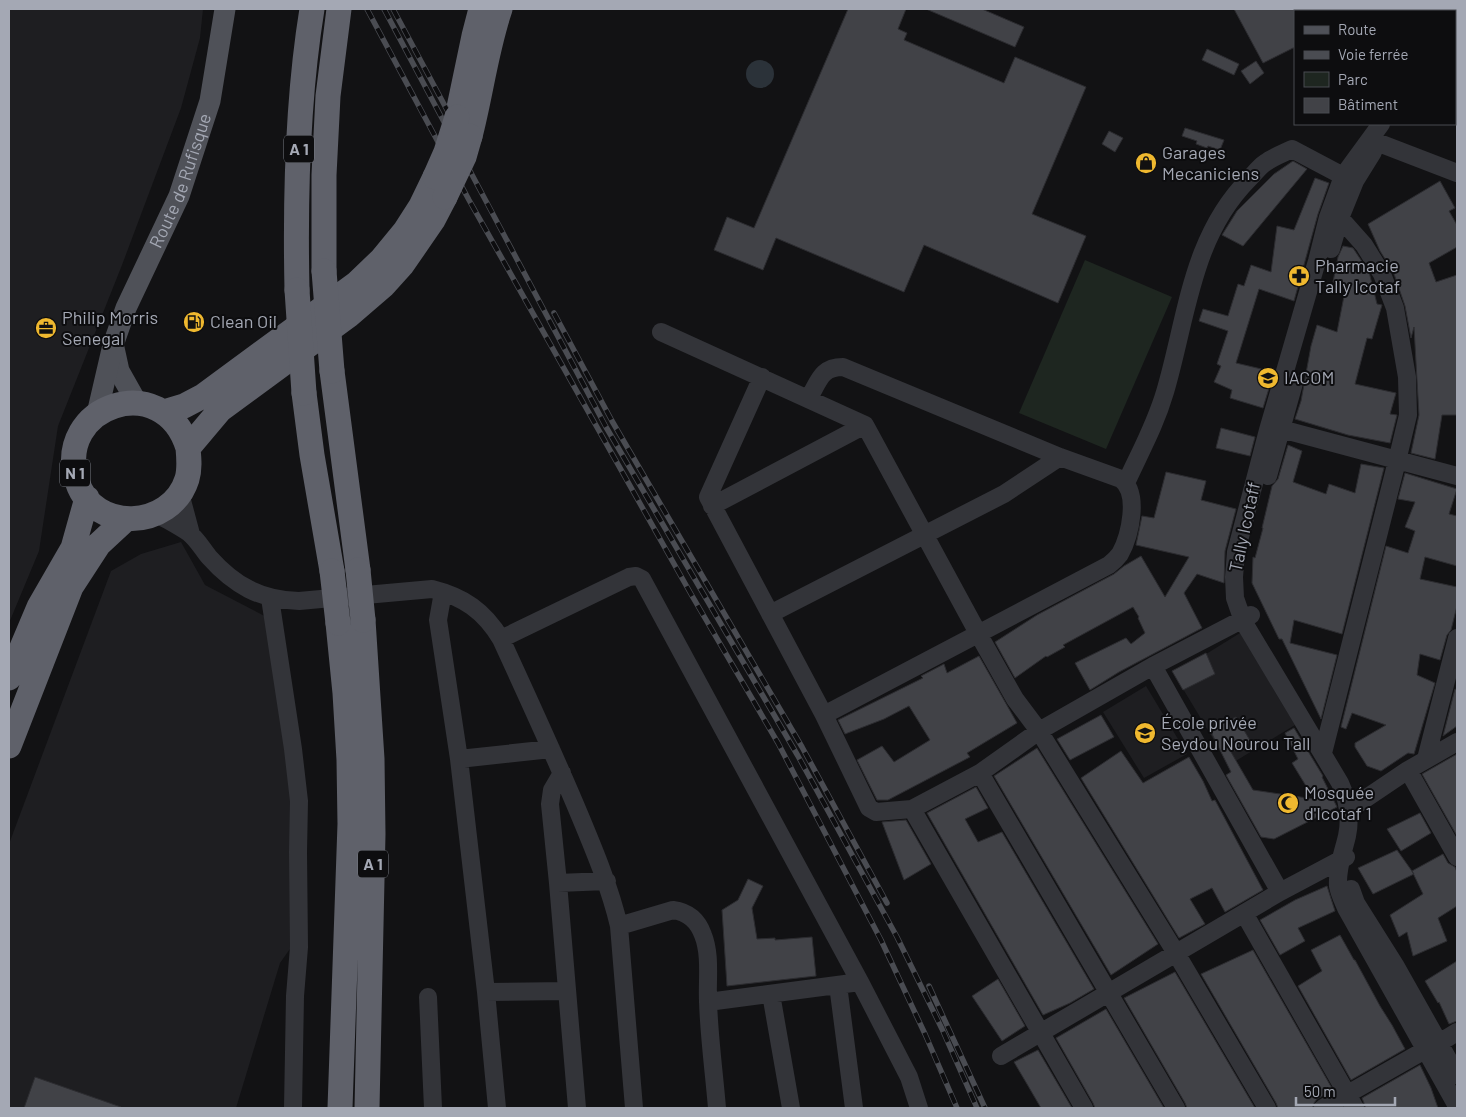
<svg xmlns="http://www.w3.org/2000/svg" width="1466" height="1117" font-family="Barlow,sans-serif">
	<rect width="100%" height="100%" fill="#121214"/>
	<path fill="#1e1e21" d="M9,9h194l-3,29 -19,70 -59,157 -64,161 -19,125 -30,72z
		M181,542l24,43 69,36 22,130 -4,195 -12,17 -44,145h-227v-264l102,-273 30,-17z
		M1240,633l55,92 -66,40 -55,-91z
		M1146,686l41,68 -43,24 -41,-66z"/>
	<path fill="#1e2620" d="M1085,260l87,37 -66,152 -87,-36z"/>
	<path fill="#2b3239" d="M746 74a14 14 0 1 1 28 0a14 14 0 1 1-28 0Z"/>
	<path fill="#414247" stroke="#2c2c30" d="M848,9h58l-8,20 9,4 -3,7 100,43 11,-26 71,30 -54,127 54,22 -28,67 -134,-58 -20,47 -128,-54 -13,32 -49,-20 13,-33 27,11z
		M926,9h56l42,18 -9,20z
		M1234,9h61v38l-32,16z
		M1207,49l32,15 -5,11 -32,-15z
		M1256,61l8,12 -14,11 -9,-13z
		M1185,128l39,12 -4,10 -12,-4 -1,2 -11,-4 1,-3 -15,-5z
		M1109,131l14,7 -8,14 -13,-8z
		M1293,161l14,8 -64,77 -21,-11 15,-24 37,-37z
		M1315,178l14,5 -11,31 -24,87 -35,-12 -23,74 38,9 -11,36 -33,-10 2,-8 -18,-8 7,-16 -4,-2 11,-33 -29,-10 4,-12 25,7 10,-32 6,2 7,-21 20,7 6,-46 17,4z
		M1440,181l15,27 -6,3 8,14v22l-28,16 7,19 21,-7v140h-15l-7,44 -24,-6 8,-38 -5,-88 -3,11 -6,-32 -13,-38v2l-12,-19 -12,-27z
		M1343,246l10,2 16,24 8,32 5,1 -10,34 -5,-1 -12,46 41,9 -6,21 7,1 -7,28 -42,-8 -53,-16 6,-18 10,-55 6,-21 20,7 9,-46 -13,-4 5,-25z
		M1221,428l34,9 -5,19 -34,-8z
		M1288,445l14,6 -9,31 33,12 3,-10 26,9 6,-29 23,4 -42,166 -48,-14 -4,23 47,12 -16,64 -39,-80h-3l-27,-56 1,-26 2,1 8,-30h-1l10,-42 6,-7z
		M1166,472l40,9 -5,19 35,9 -11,42 -1,32 -27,-9 -13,19 18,35 -83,44 -29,18 -15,-27 51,-25 5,6 14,-11 -7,-15 1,-1 -6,-10 -70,38 2,2 -18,10 -1,-1 -31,22 -20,-36 42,-27 77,-41 10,-8 17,-10 24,41 24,-40 -53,-12 6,-29 12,2z
		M1405,473l52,16 -8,25 8,2v50l-32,-9 -5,22 37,8v19l-6,24 -4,5 -7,25 -20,-6 -3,21 18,8 -21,71 -6,-1 -27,18 -14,-5 -12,-19v-4l31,-18 -34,-12 -6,16 -5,-2 45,-181 22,7 7,-22 -10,-4 10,-25 -17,-3z
		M1206,653l9,21 -32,16 -11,-19z
		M979,656l38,67 -50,30 3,4 -82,43h-11l-20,-40 25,-14 12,16 36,-22 -21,-34 -25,13 -39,15 -7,-14 85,-42 -2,-2 23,-12 3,9z
		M1455,689l2,1v36l-14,10z
		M1101,715l13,22 -44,23 -13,-21z
		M1236,717l15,25 -20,10 22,38 61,9 -22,-36 6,-4 -13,-26 9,-5 29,48 -1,1 15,30 -63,32 -13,-2 -35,-62 5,-3 -21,-42z
		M1037,748l121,196 -47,31 -117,-199z
		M1121,751l22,32 46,-26 14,24 9,20 3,-1 48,90 -38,22 -13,-24 -22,11 15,25 -26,14 -98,-160z
		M1457,754v82l-35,-62z
		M976,787l12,21 -23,11 13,23 24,-10 92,157 -24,14 -27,12 -116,-202z
		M1420,813l11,20 -30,18 -14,-22z
		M906,820l25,44 -27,16 -22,-58z
		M1397,850l17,24 -41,20 -15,-26z
		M1443,854l5,9 7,4 2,5v34l-19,12 9,23 -34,15 -6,-24 -8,5 -9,-22 33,-21 -11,-23z
		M748,879l15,7 -11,22 5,31 18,-1v2l37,-3 4,39 -89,10 -5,-76 16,-10z
		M1327,886l8,25 -37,17 7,13 -25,14 -20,-35 35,-20z
		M1340,935l14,25h1l25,46 12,19 13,24 -54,31 -53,-94 24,-15 -11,-21z
		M1253,950l80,140 -16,9 -3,4 -2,5h-34l-2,-5 -75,-129z
		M1457,961v60l-8,3 -10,-22 -1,1 -13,-22z
		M1175,972l80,136h-68l-2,-5 -61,-105z
		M998,979l27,47 -23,15 -30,-45z
		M1106,1009l58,99h-69l-2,-5 -37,-65z
		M1038,1050l34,58h-31l-14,-24 -13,-22z
		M1420,1065l11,23 7,20h-72l-4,-10z
		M35,1077l86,30v1h-97z"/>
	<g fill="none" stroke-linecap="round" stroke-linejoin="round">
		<path stroke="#333439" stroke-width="18" d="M1427,9l2,2
			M1443,11l1,-2
			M1381,124l-38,52 -15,41 -11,44 -49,169 -32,122 -2,25 1,21 8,23 97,162c8,17 11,34 7,53 -4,17 -10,32 -9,50 1,7 5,15 8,22l111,198
			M1379,143l78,30
			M1331,249l9,-31 15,-37 18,-29
			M661,332l204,93 114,210 36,64 24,32 137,222 91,155
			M762,377l-54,120 116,218 45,93 7,4 36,-3 68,-36 59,-42 114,-65 98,-51
			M809,398c10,-17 12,-31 34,-31l217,90 61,22c19,14 9,57 -1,75 -3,4 -7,8 -11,11l-285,150
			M1281,429l176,47
			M1268,476l26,-93
			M1126,483c14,-31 29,-57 39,-91 22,-74 26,-155 84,-213 5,-5 10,-12 16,-16 8,-6 19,-10 27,-14l51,27
			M180,493l11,41
			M712,506l153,-81
			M157,514c10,6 22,12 32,19 8,6 14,17 20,24 25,28 51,43 90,44l133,-12c32,8 52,22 69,50 27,59 54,117 79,177 15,36 30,72 39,110l15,182
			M443,592l-5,28 21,139 27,233 11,116
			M270,598l23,151 6,52 -1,51 1,95 -4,49 -2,112
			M770,614l234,-120 56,-37
			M501,639l128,-62 7,-1 6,3 218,403 49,95 10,31
			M1153,666l127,226
			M1323,753l74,-292 11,-46 -1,-38 -12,-69 -13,-34 -18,-29 -24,-27
			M459,759l92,-10
			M1426,759l31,-121
			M1408,770l49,87
			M562,773l-10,17 -2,14 8,79 19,225
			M980,773l196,335
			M1348,806l11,-3 49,-33 49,-28
			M912,809l172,299
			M558,883l49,-2
			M1351,889l5,14 39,62 62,110
			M1244,913l111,195
			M619,926l54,-16c15,2 25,11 30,25 8,20 4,45 5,66 1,35 6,71 9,107
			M838,985l16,123
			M486,992l81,-1
			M771,994l20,114
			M428,997l5,111
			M708,1002l152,-20
			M1439,1043l18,-11
			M1001,1056l279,-164 66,-35
			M1323,1108l102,-58"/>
		<g stroke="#4f5158" stroke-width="21">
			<path d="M114,348l5,23 18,32"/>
			<path id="s1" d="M97,414l16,-69 13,-37 53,-112 31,-95 15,-92"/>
		</g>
		<path stroke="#5f616a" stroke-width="25" d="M457,117l17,-81 7,-27
			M470,136c11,-42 16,-86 30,-127
			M324,271v-96l4,-79 11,-87
			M297,290c-2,-93 0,-189 15,-281
			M332,371l26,199
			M304,393l8,62 20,116
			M164,412l20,-6 19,-10 154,-113 25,-24 23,-28 16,-25 14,-29
			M188,448c-24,-80 -135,-43 -111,33 16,52 94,49 110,-2 3,-10 2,-20 1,-31l32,-38 128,-94 36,-31 18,-20 31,-45 12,-23
			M363,620l9,139 1,75 -6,274
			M338,623l7,70 4,67 1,64 -10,284
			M9,678l30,-71 34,-59 14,-50
			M9,746l62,-159 28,-43 27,-25"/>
		<g stroke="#4a4c52" stroke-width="5.5">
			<path id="rail" d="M367,9l102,191 222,394 87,149 103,197 44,94 32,74
				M384,9l222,418 192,329 99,181 45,92 35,79
				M393,9l68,127
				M554,313l58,108 190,326 85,156
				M929,986l56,122"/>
		</g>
		<use href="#rail" stroke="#0d0d0f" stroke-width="4" stroke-dasharray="11" stroke-linecap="butt"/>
		<path stroke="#5f616a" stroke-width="25" d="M435,177l11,-25 11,-35
			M445,197l19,-40 6,-21
			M324,271l8,100
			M297,290l7,103
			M358,570l5,50
			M332,571l6,52"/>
	</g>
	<defs>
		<g id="shop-disc" transform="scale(1.125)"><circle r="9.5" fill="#efb82f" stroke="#0d0d0f"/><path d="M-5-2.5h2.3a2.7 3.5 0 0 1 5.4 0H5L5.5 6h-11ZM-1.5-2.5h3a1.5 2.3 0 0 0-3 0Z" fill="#111"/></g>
		<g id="pharmacy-disc" transform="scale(1.125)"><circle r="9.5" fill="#efb82f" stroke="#0d0d0f"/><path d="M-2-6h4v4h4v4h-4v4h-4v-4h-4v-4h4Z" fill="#111"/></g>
		<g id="fuel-disc" transform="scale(1.125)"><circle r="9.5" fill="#efb82f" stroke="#0d0d0f"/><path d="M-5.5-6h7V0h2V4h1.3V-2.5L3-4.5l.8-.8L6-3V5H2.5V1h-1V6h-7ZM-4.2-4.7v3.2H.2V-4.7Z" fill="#111"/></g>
		<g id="office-disc" transform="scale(1.125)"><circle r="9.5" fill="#efb82f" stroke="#0d0d0f"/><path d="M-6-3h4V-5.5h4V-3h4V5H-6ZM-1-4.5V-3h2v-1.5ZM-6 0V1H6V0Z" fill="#111"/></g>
		<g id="university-disc" transform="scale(1.125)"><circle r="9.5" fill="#efb82f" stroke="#0d0d0f"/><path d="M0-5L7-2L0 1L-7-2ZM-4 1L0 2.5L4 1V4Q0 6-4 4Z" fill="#111"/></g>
		<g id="mosque-disc" transform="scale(1.125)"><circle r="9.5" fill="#efb82f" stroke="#0d0d0f"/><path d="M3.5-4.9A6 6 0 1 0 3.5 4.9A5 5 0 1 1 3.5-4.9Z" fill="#111"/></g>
	</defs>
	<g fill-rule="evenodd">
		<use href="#shop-disc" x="1146" y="163"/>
		<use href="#pharmacy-disc" x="1299" y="276"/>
		<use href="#fuel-disc" x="194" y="322"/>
		<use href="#office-disc" x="46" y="328"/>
		<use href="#university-disc" x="1268" y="378"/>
		<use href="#university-disc" x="1145" y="733"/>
		<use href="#mosque-disc" x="1288" y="803"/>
	</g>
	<g text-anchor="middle" stroke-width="4" stroke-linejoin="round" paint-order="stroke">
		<g fill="#0d0d0f" stroke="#777a82" stroke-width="1">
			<rect x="284" y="135.5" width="30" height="27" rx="4"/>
			<rect x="60" y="459.5" width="30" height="27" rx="4"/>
			<rect x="358" y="850.5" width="30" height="27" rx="4"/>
		</g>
		<g font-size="16" font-weight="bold" fill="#a4a8b4">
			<text x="299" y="155">A 1</text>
			<text x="75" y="479">N 1</text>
			<text x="373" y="870">A 1</text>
		</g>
		<g font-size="18" fill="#a4a8b4" stroke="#0d0d0f" text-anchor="start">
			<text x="1162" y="159">Garages<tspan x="1162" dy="21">Mecaniciens</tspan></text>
			<text x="1315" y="272">Pharmacie<tspan x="1315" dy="21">Tally Icotaf</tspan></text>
			<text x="62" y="324">Philip Morris<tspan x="62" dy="21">Senegal</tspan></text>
			<text x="210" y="328">Clean Oil</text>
			<text x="1284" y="384">IACOM</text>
			<text x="1161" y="729">École privée<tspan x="1161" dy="21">Seydou Nourou Tall</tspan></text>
			<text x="1304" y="799">Mosquée<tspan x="1304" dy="21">d'Icotaf 1</tspan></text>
		</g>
		<g font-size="18" fill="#a4a8b4" stroke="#0d0d0f">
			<text dy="6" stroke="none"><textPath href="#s1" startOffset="249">Route de Rufisque</textPath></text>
			<text transform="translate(1245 527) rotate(-78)" y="6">Tally Icotaff</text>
		</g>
	</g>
	<rect width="1466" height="1117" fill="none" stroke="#a4a8b4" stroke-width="20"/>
	<rect x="1294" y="10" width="162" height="115" fill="#0d0d0f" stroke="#494b51"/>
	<rect x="1304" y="26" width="25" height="8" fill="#4f5158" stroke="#494b51"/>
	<text x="1338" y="35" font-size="15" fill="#a4a8b4">Route</text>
	<rect x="1304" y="51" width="25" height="8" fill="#4a4c52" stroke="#494b51"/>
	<text x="1338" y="60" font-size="15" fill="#a4a8b4">Voie ferrée</text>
	<rect x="1304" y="72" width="25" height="15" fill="#1e2620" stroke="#494b51"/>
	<text x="1338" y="85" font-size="15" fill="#a4a8b4">Parc</text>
	<rect x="1304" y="98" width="25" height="15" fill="#414247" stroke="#494b51"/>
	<text x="1338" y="110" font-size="15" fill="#a4a8b4">Bâtiment</text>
	<path d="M1296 1097v8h99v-8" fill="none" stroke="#a4a8b4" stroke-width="2.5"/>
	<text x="1304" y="1097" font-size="15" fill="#a4a8b4" stroke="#0d0d0f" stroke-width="4" paint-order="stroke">50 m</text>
</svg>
